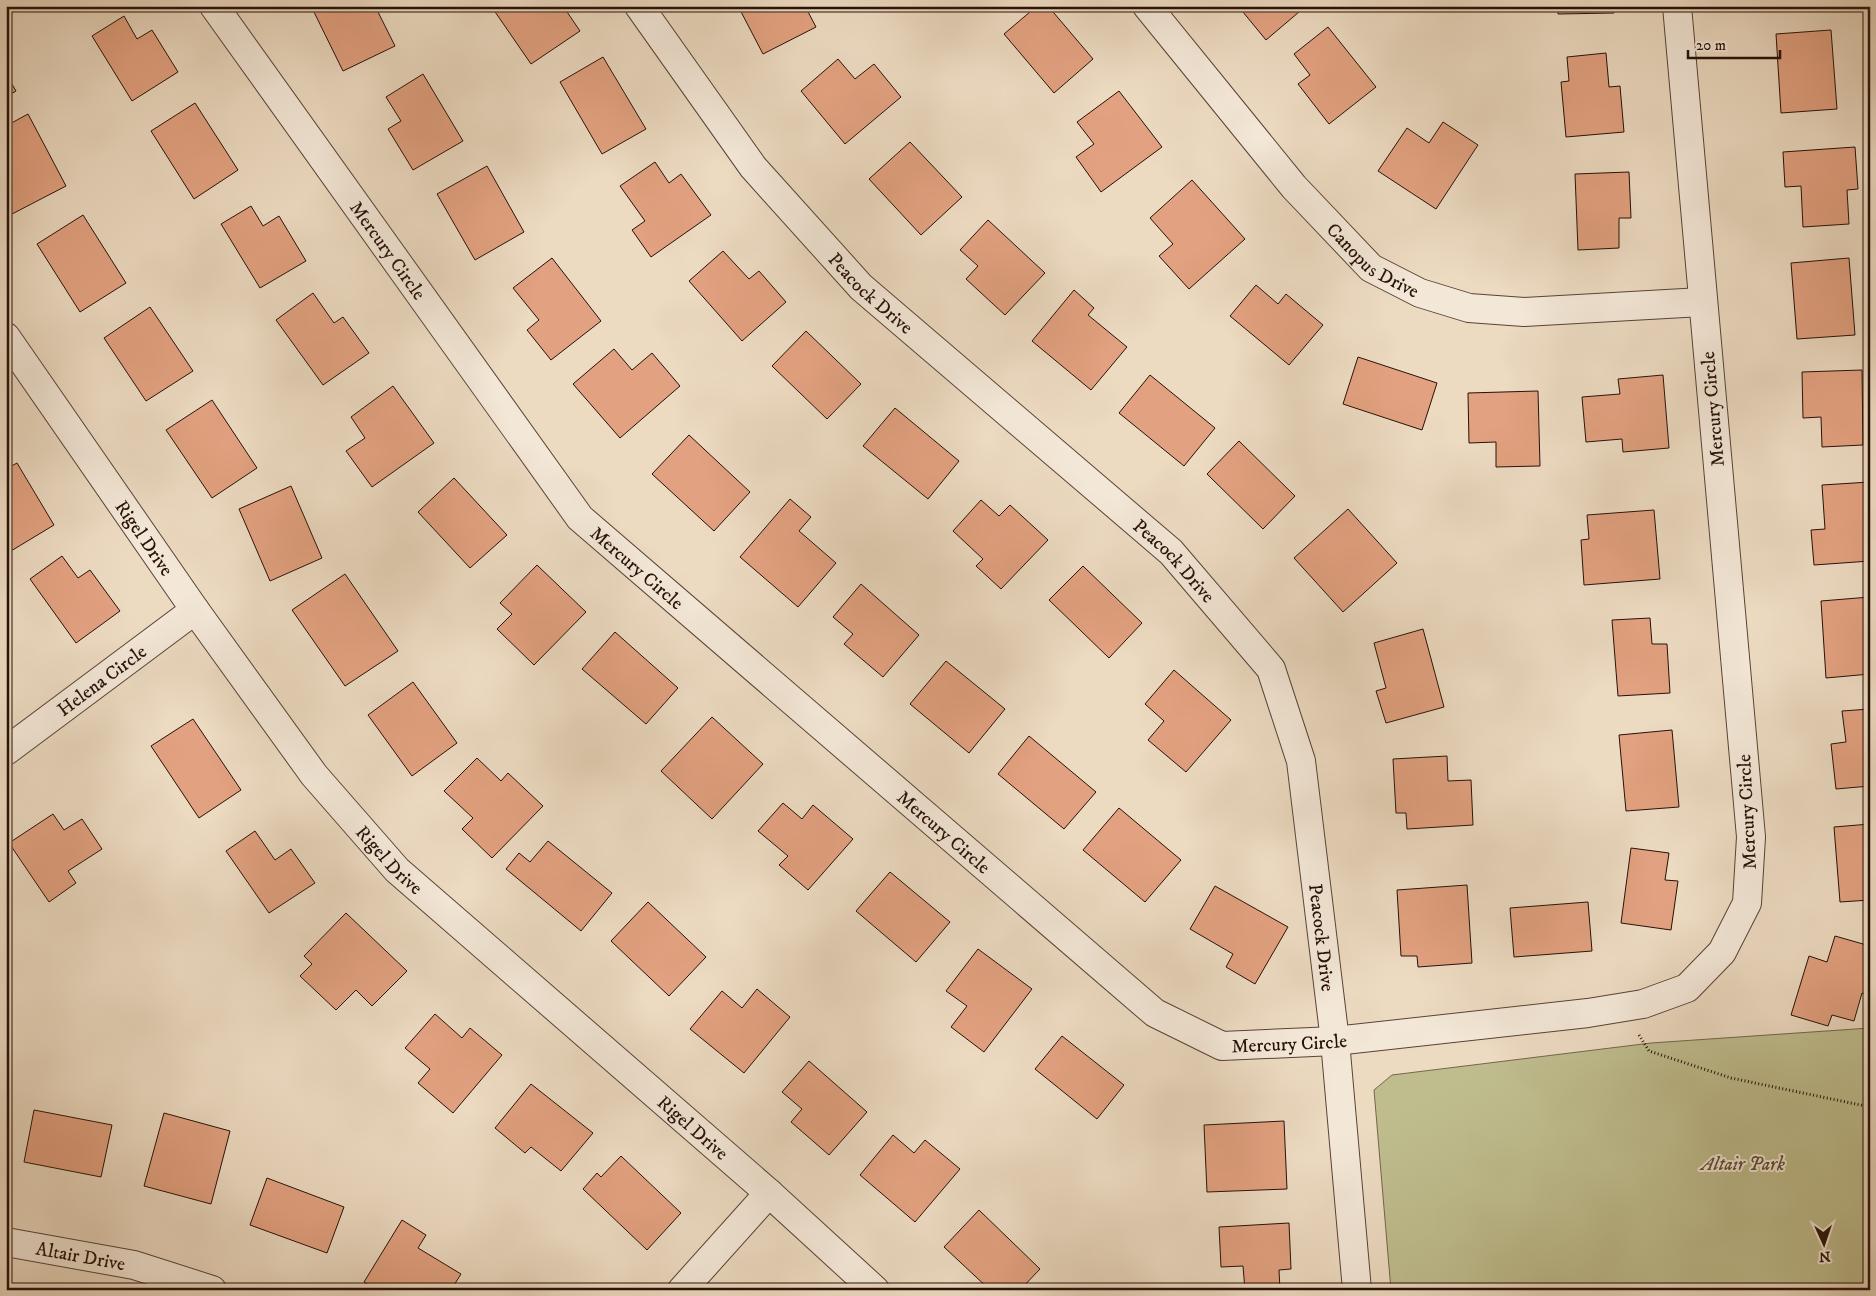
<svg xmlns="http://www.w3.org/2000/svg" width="1876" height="1296" font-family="'IM FELL DW Pica',serif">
	<rect width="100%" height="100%" fill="#ecdac1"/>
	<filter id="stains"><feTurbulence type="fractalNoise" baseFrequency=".004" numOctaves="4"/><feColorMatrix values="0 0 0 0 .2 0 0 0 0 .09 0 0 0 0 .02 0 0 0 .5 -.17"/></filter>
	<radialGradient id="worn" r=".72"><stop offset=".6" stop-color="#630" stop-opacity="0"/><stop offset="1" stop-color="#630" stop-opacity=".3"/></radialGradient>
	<path fill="#bfbd8e" stroke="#72674b" d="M1870,1028v262h-479l-17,-200 18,-15 259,-32z"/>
	<path fill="#e2a180" stroke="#261108" d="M311,6h64l20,40 -52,25z
		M491,6h72l17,25 -49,33z
		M738,6h67l11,21 -53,27z
		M1037,6h11l45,53 -39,34 -50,-59z
		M1238,6h68l-40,34z
		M1558,6h56v7l-56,1z
		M124,16l13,23 15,-9 26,42 -46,29 -40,-65z
		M1328,27l48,60 -47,37 -31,-40 12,-9 -16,-21z
		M1831,30l6,79 -56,4 -5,-79z
		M1606,53l3,34 11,-1 4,46 -58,5 -5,-55 8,-1 -2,-24z
		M603,57l43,72 -44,25 -42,-72z
		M838,59l17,20 19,-15 27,33 -56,47 -44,-53z
		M6,74l10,17 -10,6z
		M423,74l40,67 -50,29 -25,-41 13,-8 -15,-24z
		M1119,91l43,56 -61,45 -25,-35 18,-13 -17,-22z
		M195,103l43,67 -44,29 -43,-68z
		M28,114l38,72 -54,28 -6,-10v-78z
		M1443,122l35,23 -42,64 -58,-38 29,-43 22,15z
		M910,142l52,55 -41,38 -52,-56z
		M1855,147l3,42 -11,1 2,34 -46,3 -2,-41 -16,1 -2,-35z
		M655,162l14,21 12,-9 30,41 -60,42 -19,-27 13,-9 -25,-35z
		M487,166l37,66 -49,28 -38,-66z
		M1629,172l2,46h-12v30l-41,2 -3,-76z
		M1192,180l53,59 -56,50 -30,-33 14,-12 -23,-26z
		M251,206l12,20 16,-10 27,45 -46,27 -39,-64z
		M83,215l43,68 -46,29 -43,-68z
		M988,220l57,53 -40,42 -39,-36 12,-13 -18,-16z
		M723,251l26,28 10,-8 27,31 -44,39 -53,-60z
		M552,258l49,63 -50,39 -24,-30 12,-10 -26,-32z
		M1849,258l6,77 -58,4 -6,-76z
		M1256,285l22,19 8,-10 37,31 -34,40 -59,-49z
		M1074,290l20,18 -6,7 39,32 -36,43 -59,-49z
		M313,293l21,30 9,-6 26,36 -46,32 -47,-65z
		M150,307l43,64 -47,30 -42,-63z
		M806,331l55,53 -34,35 -55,-53z
		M614,349l18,21 20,-17 28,33 -60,52 -47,-54z
		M1358,357l79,26 -15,47 -79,-26z
		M1862,370l1,75 -41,2 -1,-30 -18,1 -1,-46z
		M1150,375l65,53 -31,38 -65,-53z
		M1663,375l6,73 -46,4 -1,-13 -36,3 -4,-45 38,-3 -2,-15z
		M393,386l41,57 -62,44 -26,-36 19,-13 -14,-21z
		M1538,391l2,75 -44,1v-25l-27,1 -1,-50z
		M212,400l45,68 -45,30 -46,-68z
		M895,408l64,53 -31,38 -65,-53z
		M689,435l61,57 -36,39 -62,-57z
		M1239,441l56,55 -32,33 -56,-55z
		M17,463l37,62 -48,29v-85z
		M454,478l53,57 -37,33 -52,-56z
		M1870,482v79l-56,4 -3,-35 14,-1 -3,-44z
		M291,486l31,72 -52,23 -31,-72z
		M790,499l21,18 -12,14 37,32 -38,44 -58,-50z
		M981,500l18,16 11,-11 38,35 -47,49 -25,-23 7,-7 -30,-28z
		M1348,509l49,54 -54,49 -49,-54z
		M1654,510l6,69 -76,6 -3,-45 8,-1 -2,-24z
		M62,556l16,22 12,-8 30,41 -44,32 -46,-64z
		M537,565l49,47 -52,53 -37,-36 15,-15 -12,-11z
		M1083,566l59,57 -33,35 -60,-58z
		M345,574l53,77 -53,35 -53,-76z
		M861,584l58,51 -36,42 -39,-33 9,-10 -20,-17z
		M1870,597v77l-44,4 -5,-77z
		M1650,618l2,26h15l3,49 -52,3 -6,-76z
		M1423,629l21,78 -58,16 -10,-32 10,-3 -12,-45z
		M615,632l63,56 -32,36 -64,-55z
		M946,661l59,48 -36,44 -59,-49z
		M1174,670l57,50 -45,52 -38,-32 16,-19 -19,-17z
		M413,682l44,61 -45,33 -44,-61z
		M1870,709v77l-34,3 -5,-45 15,-2 -4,-31z
		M712,717l51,47 -51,55 -51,-48z
		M193,719l48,71 -42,28 -48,-72z
		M1672,730l7,77 -53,4 -7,-76z
		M1029,736l67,56 -32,37 -66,-55z
		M1447,756l1,25 23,-1 2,45 -66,4 -1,-16h-10l-3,-54z
		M477,758l24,23 7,-8 35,33 -51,52 -30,-29 11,-11 -29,-27z
		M783,803l19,16 11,-14 40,34 -45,51 -29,-25 9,-9 -30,-25z
		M1119,808l62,52 -36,42 -62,-52z
		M53,814l11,16 18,-11 20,30 -34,22 8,12 -27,19 -40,-59z
		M1870,824v76l-30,2 -6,-75z
		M255,831l20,29 16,-11 24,34 -46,30 -43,-62z
		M548,841l64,52 -31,38 -75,-62 13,-16 11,9z
		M1631,848l38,5 -4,27 13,1 -7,49 -50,-7z
		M890,872l60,50 -34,40 -60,-51z
		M1467,885l5,78 -54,4 -1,-11h-16l-4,-66z
		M1215,886l73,41 -33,57 -29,-17 7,-13 -43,-25z
		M648,902l58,55 -37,39 -58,-55z
		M1588,902l4,49 -78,6 -4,-49z
		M346,913l61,58 -35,35 -16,-16 -20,20 -36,-34 12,-12 -8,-8z
		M1835,936l35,10v49l-8,-2 -8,28 -22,-6 -4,11 -37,-11 18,-59 18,6z
		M978,949l54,40 -48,63 -33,-25 16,-21 -21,-15z
		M757,989l33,28 -46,56 -54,-44 32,-38 20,17z
		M435,1014l27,24 8,-10 32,27 -49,58 -35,-30 12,-14 -25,-21z
		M1062,1036l62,49 -27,34 -62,-50z
		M809,1061l58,51 -38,43 -38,-33 11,-13 -20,-17z
		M531,1084l62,49 -32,38 -30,-24 -6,6 -30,-25z
		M34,1110l78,15 -11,52 -77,-15z
		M164,1113l66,18 -19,73 -67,-18z
		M1284,1121l3,68 -80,3 -3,-67z
		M893,1135l21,18 11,-13 35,29 -45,53 -55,-47z
		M621,1156l60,57 -34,37 -64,-61 14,-16 4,4z
		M267,1178l77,29 -17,46 -77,-28z
		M979,1210l61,59 -20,21h-30l-46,-43z
		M402,1220l24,15 -8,13 43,26 -10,16h-74l-13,-8z
		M1289,1223l2,46 -12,1 1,20h-35l-2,-24 -22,1 -2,-40z"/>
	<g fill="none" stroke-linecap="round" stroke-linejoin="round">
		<g stroke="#584336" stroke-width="30">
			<g id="minor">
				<path id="s1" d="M214,6l366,512 575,495 67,33 113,-5 253,-28 55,-9 44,-16 35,-36 25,-49 4,-66 -74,-831"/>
				<path id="s2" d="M639,6l114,161 108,120 310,265 100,117 30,92 34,280 22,249"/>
				<path id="s3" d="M1147,6l147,181 77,81 49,25 49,15 55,4 178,-10"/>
				<path id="s4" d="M6,337l189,273 119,165 83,95 372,323 106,97"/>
				<path id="s5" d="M6,751l189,-141"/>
				<path id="s6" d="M6,1242l128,23 78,25"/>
				<path d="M682,1290l87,-97"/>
			</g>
		</g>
		<path stroke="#261108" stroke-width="3" stroke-dasharray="1 2.5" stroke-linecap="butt" d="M1639,1035l10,16 82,27 139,29"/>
		<use href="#minor" stroke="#f3e7d7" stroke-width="28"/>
	</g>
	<g text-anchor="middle" stroke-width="4" stroke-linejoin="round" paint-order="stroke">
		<g font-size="19" fill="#261108" stroke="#f3e7d7">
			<text dy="7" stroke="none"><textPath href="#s1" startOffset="300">Mercury Circle</textPath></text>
			<text dy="7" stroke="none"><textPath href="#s3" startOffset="342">Canopus Drive</textPath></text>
			<text dy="7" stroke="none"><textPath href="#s2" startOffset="370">Peacock Drive</textPath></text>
			<text transform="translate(1712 409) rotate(-95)" y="7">Mercury Circle</text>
			<text dy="7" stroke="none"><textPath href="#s4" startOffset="244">Rigel Drive</textPath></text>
			<text dy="7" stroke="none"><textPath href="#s2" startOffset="775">Peacock Drive</textPath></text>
			<text dy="7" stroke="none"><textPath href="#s1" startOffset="705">Mercury Circle</textPath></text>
			<text dy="7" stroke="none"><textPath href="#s5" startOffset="119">Helena Circle</textPath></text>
			<text transform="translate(1746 812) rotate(-93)" y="7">Mercury Circle</text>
			<text dy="7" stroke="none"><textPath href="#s1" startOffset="1110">Mercury Circle</textPath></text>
			<text dy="7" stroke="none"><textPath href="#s4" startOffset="649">Rigel Drive</textPath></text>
			<text dy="7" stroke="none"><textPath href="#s2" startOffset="1195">Peacock Drive</textPath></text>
			<text dy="7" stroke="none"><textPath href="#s1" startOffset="1530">Mercury Circle</textPath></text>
			<text dy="7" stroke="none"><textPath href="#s4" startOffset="1054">Rigel Drive</textPath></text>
			<text dy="7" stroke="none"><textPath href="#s6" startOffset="76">Altair Drive</textPath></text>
		</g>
		<g font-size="19" font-style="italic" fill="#5c4d37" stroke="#f3e7d7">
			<text x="1743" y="1170">Altair Park</text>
		</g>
	</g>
	<rect width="1876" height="1296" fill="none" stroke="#ecdac1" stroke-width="25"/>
	<rect x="8" y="8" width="1861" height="1281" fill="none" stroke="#261108" stroke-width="2.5"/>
	<rect x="12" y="12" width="1851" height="1271" fill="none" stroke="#261108"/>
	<g transform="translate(1824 1244) rotate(177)" stroke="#f3e7d7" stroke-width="4" paint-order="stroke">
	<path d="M0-4L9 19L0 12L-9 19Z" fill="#261108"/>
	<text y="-8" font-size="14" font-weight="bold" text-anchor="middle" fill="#261108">N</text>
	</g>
	<path d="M1688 50v8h92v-8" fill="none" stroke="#261108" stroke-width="2.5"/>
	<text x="1696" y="50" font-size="15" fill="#261108" stroke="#f3e7d7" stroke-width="4" paint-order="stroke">20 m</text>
	<rect width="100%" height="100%" filter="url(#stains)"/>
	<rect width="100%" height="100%" fill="url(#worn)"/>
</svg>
